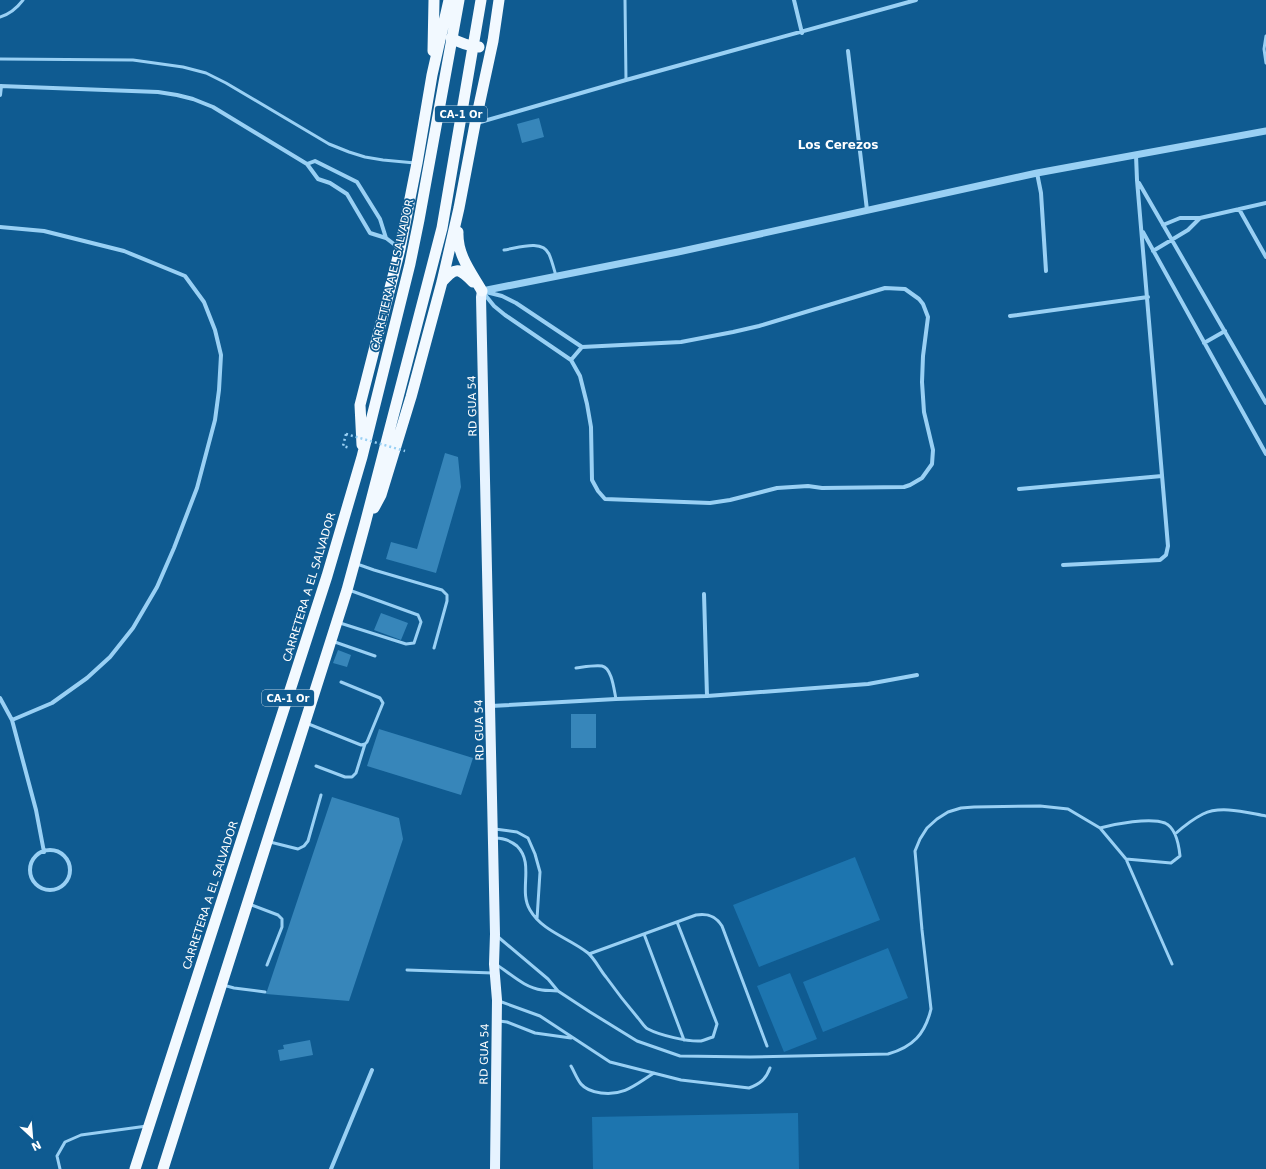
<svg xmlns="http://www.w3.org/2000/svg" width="1266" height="1169" font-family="'DejaVu Sans',sans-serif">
	<rect width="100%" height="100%" fill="#0f5b91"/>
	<path fill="#1d75af" d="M855,857l25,63 -121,47 -26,-62z
		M888,948l20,50 -85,34 -20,-50z
		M790,973l27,66 -33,13 -27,-66z
		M798,1113l1,56h-206l-1,-52z"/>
	<path fill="#3786ba" d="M539,118l5,19 -22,6 -5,-19z
		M445,453l13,4 3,30 -25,86 -50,-14 5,-17 26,7z
		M381,613l27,10 -7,17 -27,-10z
		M338,650l13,5 -4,12 -14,-4z
		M571,714h25v34h-25z
		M379,729l94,29 -12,37 -94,-29z
		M332,797l67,21 4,21 -54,162 -83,-7z
		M310,1040l3,15 -33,6 -2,-11 6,-1 -1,-4z"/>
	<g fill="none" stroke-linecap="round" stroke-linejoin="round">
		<path stroke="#99d0f4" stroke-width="2.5" stroke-dasharray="2 3" stroke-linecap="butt" d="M346,434l-3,12 7,2"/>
		<path stroke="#99d0f4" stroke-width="3" d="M625,0l1,80
			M0,17c10,-3 17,-9 23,-17
			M1266,36l-2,13 2,14
			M0,59l133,1 50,7 23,6 20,10 103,61 20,8 16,5 18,3 32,3
			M504,250c14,-2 38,-11 45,4 3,7 5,15 7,22
			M357,564l17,6 68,20 5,5v6l-13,47
			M340,623l66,21 8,-1 7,-21 -3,-7 -69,-25
			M332,641l43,15
			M576,668c8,-1 18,-3 26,-2 10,2 12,24 14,33
			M306,723l55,22 4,-1 2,-2 16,-39 -3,-5 -39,-16
			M316,766l29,11h7l4,-4 9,-29
			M1100,828c15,-4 50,-11 65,-5 11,5 14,23 15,33l-9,7 -45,-4
			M495,829l22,3 11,6 7,16 5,18 -3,47
			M1175,834c9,-8 18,-15 28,-20 18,-9 45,-1 63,2
			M495,838c8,0 16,3 22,8 18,18 1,44 13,64 12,21 39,28 58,43 7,6 12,17 18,24 10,14 21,28 32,41 3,3 6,9 10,11 11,6 40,13 53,12 4,-1 8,-3 12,-4l4,-13 -40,-102
			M270,842l28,7 6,-3 4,-5 13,-46
			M249,904l29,11 4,4v8l-15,38
			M644,934l40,106
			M497,936l51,43 10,12 32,21 47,29 43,15 70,1 138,-3c25,-7 37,-20 43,-45l-9,-79 -7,-79 5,-12 7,-11 10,-9 11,-7 13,-4 13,-1 66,-1 28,3 32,19 26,31 46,105
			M589,954l107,-39c12,-2 20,1 26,11l45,120
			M497,965c14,9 28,23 45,25 5,1 11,0 16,1
			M407,970l86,3
			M223,985l11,3 31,4
			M499,1001l41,15 70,46 71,18 68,8c11,-4 17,-9 21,-20
			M499,1021l8,1 28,11 36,5
			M571,1066c3,5 6,13 10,18 5,6 13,8 20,9 23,3 34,-8 53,-20
			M60,1169l-3,-13 8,-14 16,-7 66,-9"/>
		<path stroke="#99d0f4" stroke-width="4" d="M794,0l8,33
			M848,51l19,159
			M0,86l158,6 19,3 16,4 20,8 94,57 11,15 12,4 17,11 23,39 16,5 13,10
			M0,95l1,-9
			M477,123l149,-43 290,-80
			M307,164l8,-3 42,21 23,37 6,19
			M1037,173l4,20 5,78
			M1139,183l127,220
			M1239,209l27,48
			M1163,225l17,-7h20l66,-15
			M0,227l44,4 80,20 61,25 19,26 11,28 6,25 -2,35 -4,30 -18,68 -23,60 -17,39 -24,41 -23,29 -23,21 -35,25 -40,17
			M1143,232l123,222
			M1153,251l35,-21 12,-12
			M885,288l20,1 14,10 4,5 5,13 -5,39 -1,26 2,30 9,38 -1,14 -10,14 -12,7 -6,2 -82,1 -14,-2 -31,2 -47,12 -20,3 -105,-4 -7,-8 -6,-11 -1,-53 -4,-23 -7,-28 -9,-16 -66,-45 -11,-9 -12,-15 20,5 14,7 66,44 99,-5 52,-10 26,-6z
			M1010,316l138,-19
			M1204,343l21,-12
			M571,360l11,-13
			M1019,489l143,-13
			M1063,565l97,-5 6,-5 2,-9 -31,-366 -1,-25
			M704,594l3,102
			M0,698l12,22 24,90 8,42
			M491,706l125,-7 91,-3 161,-12 49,-9
			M30 870a20 20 0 1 1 40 0a20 20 0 1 1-40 0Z
			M331,1169l41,-99"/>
		<path stroke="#99d0f4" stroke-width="7" d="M482,291l196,-39 359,-79 229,-42"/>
		<path stroke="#e6f3ff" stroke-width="10" d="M482,291l-1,6 14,637 -1,30 3,36 -2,169"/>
		<path stroke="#f2f9ff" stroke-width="11" d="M433,51l1,-51
			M458,232c-1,23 13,40 24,59
			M442,282c14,-16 17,-14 31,0
			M362,445l-2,-40 40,-156 17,-86 15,-88 17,-75
			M374,508l7,-13 30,-98 31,-115 17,-74 16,-84 18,-83 6,-41
			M135,1169l192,-593 35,-119 48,-193 9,-44 40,-220
			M163,1169l184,-579 18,-66 77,-296 39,-228"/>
		<path stroke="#99d0f4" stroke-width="2.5" stroke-dasharray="2 3" stroke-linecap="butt" d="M346,434l59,17"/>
		<path stroke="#f2f9ff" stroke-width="11" d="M451,38c9,5 18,8 28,9"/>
	</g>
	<g text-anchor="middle" stroke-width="3.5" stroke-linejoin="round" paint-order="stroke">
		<g fill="#0f5b91" stroke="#b7cede" stroke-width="1">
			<rect x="435" y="106" width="52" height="16" rx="3"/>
			<rect x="262" y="690" width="52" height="16" rx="3"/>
		</g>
		<g font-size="10" font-weight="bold" fill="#fff">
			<text x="461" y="118">CA-1 Or</text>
			<text x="288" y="702">CA-1 Or</text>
		</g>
		<g font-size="11" fill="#fff" stroke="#0f5b91">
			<text transform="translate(392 275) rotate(-77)" y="4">CARRETERA A EL SALVADOR</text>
			<text transform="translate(472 406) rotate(-91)" y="4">RD GUA 54</text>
			<text transform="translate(309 587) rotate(-73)" y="4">CARRETERA A EL SALVADOR</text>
			<text transform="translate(479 730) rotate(-91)" y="4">RD GUA 54</text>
			<text transform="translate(210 895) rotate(-72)" y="4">CARRETERA A EL SALVADOR</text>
			<text transform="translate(484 1054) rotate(-89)" y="4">RD GUA 54</text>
		</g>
		<g font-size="12" font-weight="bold" fill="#fff" stroke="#0f5b91">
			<text x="838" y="149">Los Cerezos</text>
		</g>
	</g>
	<g transform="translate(32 1137) rotate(154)" stroke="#0f5b91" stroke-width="3" paint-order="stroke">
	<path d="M0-3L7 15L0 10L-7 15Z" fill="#ffffff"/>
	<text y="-6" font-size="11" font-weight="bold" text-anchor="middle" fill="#ffffff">N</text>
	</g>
</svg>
